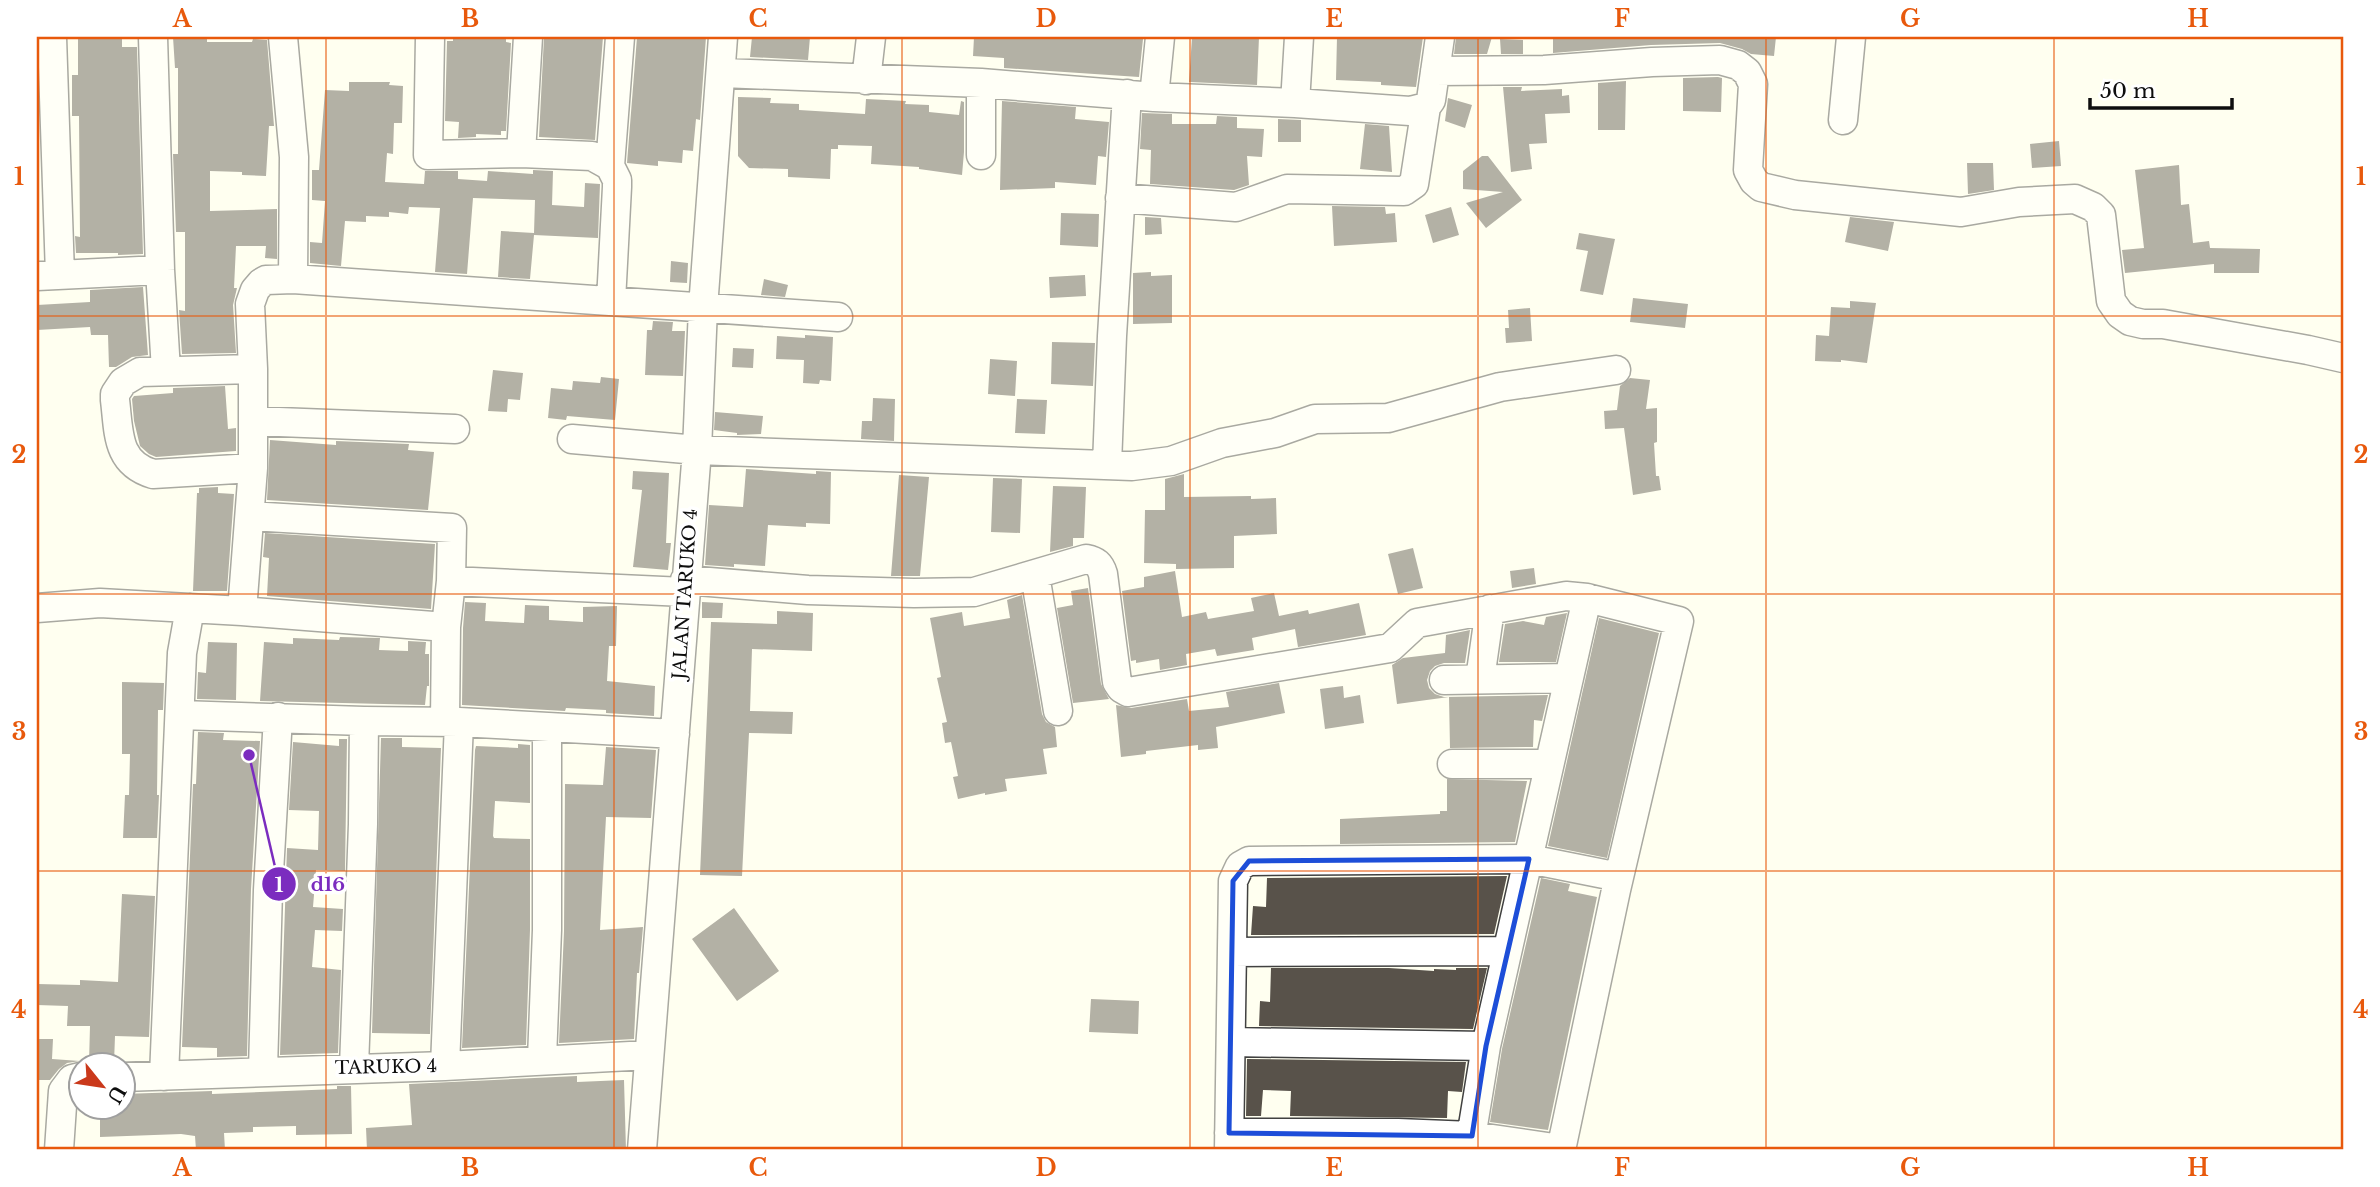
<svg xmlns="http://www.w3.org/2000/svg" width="2380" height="1187" font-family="'Libre Baskerville',serif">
	<rect width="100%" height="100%" fill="#fffff0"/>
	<path fill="#58524a" d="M78,37h44v10h15l6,207 -25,1v-2h-42l-1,-17 5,1 -1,-121h-7v-41h6z
		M173,37h34v5h45l1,-3 14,1 7,86h-5l-3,50 -24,-1v-3l-32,-1v40l67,-2v50l-12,-1 1,-12h-30l-2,42h3l-4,17 3,48 -54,1 -3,-44 6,1v-79h-9l-3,-78h5v-86h-3z
		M453,37h53v5l5,1 -5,88h-5v4l-25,-1v3l-18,1 1,-16 -14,-1 2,-80h6z
		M544,37h59l-8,103 -56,-3z
		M637,37h69l-6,83 -4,-1 -3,32 -10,-1 -1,13 -24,-2v5l-31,-3z
		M752,37h58l-2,23 -58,-3z
		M974,37l169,2 -4,38 -135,-9v-10l-31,-2z
		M1192,37h67l-2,48 -68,-3z
		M1337,37h86l-7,50 -35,-2v-3l-45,-2z
		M1456,37h36l-5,17h-33z
		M1553,37h223l-2,19 -23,-2 -9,-5 -22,-6 -69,2 -98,8z
		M1500,39l23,1v14h-22z
		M1718,77l4,1 -1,34 -38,-1v-33z
		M1626,81l-1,49h-27v-47z
		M349,82h41l-1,3 14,1 -1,37h-8l-1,31 -6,-1 -2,29 39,2 1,-13h33v8l29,2 1,-10 45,3v-4l20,1 -1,34 32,2 1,-24 15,1 -2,54 -64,-3 -4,44 -32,-2 3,-46 33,2 1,-33 -62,-2 -6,76 -32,-2 5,-64 -31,-1 -1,7 -19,-2v5l-23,-1v6l-21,-1 -4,45 -31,-3v-21l12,1 3,-42 -13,-1v-30h7l6,-80 24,1z
		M1503,87h19l-1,4 41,-2v7l7,-1 1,18 -25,1 2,29 -18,1 3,25 -21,3z
		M738,97l33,1 -1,5 29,1v6l66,4 1,-15 40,2 -1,3 24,1v7l30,3 2,-14 3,1v50l-2,23 -43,-6v-2l-48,-3 1,-18 -34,-1v4h-7l-1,30 -42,-2v-8l-39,-1 -11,-12z
		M1448,98l24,7 -7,23 -20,-7z
		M1002,101l74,6 -1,12 34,3 -3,35 -8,-1 -2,29 -41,-3v6l-55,2z
		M1142,113l30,1v10h44l1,-8 20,1v11l27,1 -2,28 -15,-1 2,29 -15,5 -84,-6 1,-34 -11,-1z
		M1278,119l23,1v22h-23z
		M1365,124l24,2 3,46 -32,-3z
		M2059,141l2,25 -29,2 -2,-24z
		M1482,156h6l34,44 -36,28 -20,-25 37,-11 -40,-3v-18z
		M1967,163h26l1,27 -26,4z
		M2179,165l2,40 8,-1 4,39 16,-2 1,7 50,1 -1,24h-45v-9l-89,9 -3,-23 22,-2 -9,-78z
		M1332,206l53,1 1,7 9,-1 2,29 -63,4z
		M1451,207l8,28 -26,8 -8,-28z
		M1061,213l38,1 -1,33 -38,-2z
		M1145,217l16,1 1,16 -17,1z
		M1850,217l44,5 -6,29 -43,-9z
		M1579,233l36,6 -12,56 -23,-4 8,-40 -12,-2z
		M671,261l17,2 -1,20 -17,-1z
		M1151,272v4l21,-1v48l-39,1v-51z
		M1085,275l1,21 -36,2 -1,-21z
		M764,279l24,6 -3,12 -24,-2z
		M143,287l5,68 -16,2 -16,10h-7l-1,-32h-17l-1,-8 -53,3v-25l53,-3v-12z
		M1633,298l55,6 -3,24 -55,-6z
		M1850,301l26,2 -9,60 -26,-3v2l-26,-1 1,-26 13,1 2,-29 19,1z
		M1530,308l2,33 -26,2 -1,-15h4l-1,-18z
		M653,321l20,1 -1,9h13l-2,45 -38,-1 2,-45h5z
		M805,335l28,2 -2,44 -11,-1 -1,4 -16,-1 1,-23 -28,-1 1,-23 28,2z
		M1052,342l43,1 -2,43 -42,-2z
		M733,348l21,1 -1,19 -21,-1z
		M990,359l27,2 -2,35 -27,-2z
		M493,370l30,3 -3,27 -12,-1 -1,13 -19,-1z
		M601,377l18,2 -4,41 -48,-4 -1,4 -18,-2 3,-30 21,2 1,-9 27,2z
		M1630,378l20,2 -4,29 11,-1v34l-3,1 2,33h3l2,14 -28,5 -9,-67 -19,1 -1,-18 13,-1 3,-24z
		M225,386l3,43 8,-1v23l-80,6 -7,-3 -9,-8 -6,-25 -2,-22 2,-3 39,-3v-5z
		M873,398l22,1 -1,42 -33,-2 1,-18h10z
		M1017,399l30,1 -2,34 -30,-1z
		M715,412l48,4 -2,18 -24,1v-2l-23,-3z
		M270,440l66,5v-4l73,3 -1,6 26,2 -6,58 -161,-10z
		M746,469l70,5v-3l15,1 -1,52 -24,-1v4l-38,-2 -3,41 -31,-2v3l-29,-2 4,-60 34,2z
		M633,471l36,2 -3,70h5l-3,27 -35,-3 9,-77 -10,-1z
		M1184,474v23l67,-1v3l25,-1 1,36 -43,2v32l-58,1v-5l-32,-1 1,-53h20v-31z
		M899,475l30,2 -9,99h-29z
		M993,478l29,1 -2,54 -29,-1z
		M1053,486l33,1 -2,51h-11v8l-23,6z
		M218,487v6l16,1 -7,97h-34l4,-98h2v-5z
		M265,533l170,11 -4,65 -164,-13 2,-38 -6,-1z
		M1413,548l10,40 -25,6 -10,-40z
		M1534,568l2,16 -24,4 -2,-17z
		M1175,571l7,46 24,-5 2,7 46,-8 -3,-13 23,-5 5,23 29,-6 1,4 50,-11 7,32 -68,12 -3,-18 -43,9 2,12 -37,6 -2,-7 -29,5 1,11 -27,5 -1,-11 -23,4v-3l-5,1 -9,-70 22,-4v-10z
		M1088,588l13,96 8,15 -36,4 -16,-95 16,-3 -2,-14z
		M1022,595l20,119 4,8 9,5 2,20 -14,2 4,25 -42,5 2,12 -22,4v-2l-27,6 -5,-22 5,-1 -7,-34 -6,1 -3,-20 5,-1 -10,-44 4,-1 -11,-59 32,-6 2,14 46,-8 -3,-18z
		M465,602l21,1 -1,18 39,2 1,-18 24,1v14l34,2v-15l34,-1 -1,40h-7l-2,35 48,5 -1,30 -48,-3v-3l-40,-2 -1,3 -103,-6 1,-77z
		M702,602l21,1 -1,15h-20z
		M777,611l36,2 -1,38 -60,-2 -2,62 43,1 -1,22 -43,-1 -7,143 -42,-1 11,-253 66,2z
		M1567,613l-11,49h-57l6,-38 18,-3 21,4 2,-8z
		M1599,618l60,15 -52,225 -59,-12z
		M1470,630l-5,33h-21l-9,3 -5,5 -3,9 2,8 6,6 9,3 104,-2 -6,26 -8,-1 -1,27 -83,1 -1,-51 -52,7 -5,-39 11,-7 42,-5 1,-18z
		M340,637l40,1 -1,12 29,1v-10l18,1 -1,12h4v32h-2l-2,19 -165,-4 4,-59 29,2v-6l46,2z
		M208,642l29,1 -1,57 -39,-1 1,-27 8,1z
		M122,682l42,1 -1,27h-5l-1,85h2l-2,43h-34l2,-43h4l1,-41h-8z
		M1279,683l6,30 -69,14 2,21 -20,2v-5l-52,6v3l-25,3 -5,-52 15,3 56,-9 2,12 40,-4 -3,-15z
		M1343,686l1,12 16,-3 4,28 -39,6 -5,-40z
		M198,732l26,1 -1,7 37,1 -9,148 -4,167 -30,1v-9l-35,-1 11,-263h3z
		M381,738h21v9l39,1 -11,286 -58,-1z
		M339,739h8l-2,132 -29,-1 -3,37 30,2 -1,22 -27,-1 -3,37 29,3 -3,83 -58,2 7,-207 31,2 1,-39 -30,-1 4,-68 46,4z
		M518,744l12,1v58l-35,-2 -2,35 1,2 36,1v91l-4,115 -64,3 13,-298 1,-4 42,2z
		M606,747l50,3 -5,68 -45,-1 -6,113 43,-3 -4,46h-2l-3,66 -75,4 5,-112 1,-147 38,1z
		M1447,779l80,2 -12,61 -175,2v-25l100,-5v-3h7z
		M1507,876l-13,58 -243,1 2,-29 13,1 1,-29z
		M1541,878l29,6 -2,7 29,6 -49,233 -58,-8 12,-73z
		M122,894l33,2 -6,141 -34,-1 -1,27 -23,2 -2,-2 1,-37h-23l1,-20 -31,-1v-21l43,1v-5l38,2z
		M734,908l45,63 -42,30 -45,-62z
		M1271,968h118l45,3v-2l22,1v-2h31l-14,61 -214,-3 1,-25 10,1z
		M1091,999l48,2 -1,33 -49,-2z
		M37,1039h16l-1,20 28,2 -13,2 -8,6 -9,11h-13z
		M1247,1059l219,3 -4,30 -14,-1 -1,27 -157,-2 1,-25 -28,-1 -2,26h-15z
		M577,1076v6l47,-2 2,70h-259l-1,-22 46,-3 -3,-41z
		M337,1086h14l1,48 -56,1v-9l-43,1v5l-29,1 1,17h-29l-1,-14 -14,-2 -81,3v-30h22v-13l90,-3v3l125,-5z"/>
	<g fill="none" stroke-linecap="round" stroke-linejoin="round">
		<g stroke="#414141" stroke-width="31">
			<path id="minor" d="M52,37l8,238
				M153,37l7,233 6,101
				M283,37l11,120 -1,122
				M430,37l-2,118 93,-2 71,3 18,10 7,14v7l-6,114
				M1435,71l109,-1 108,-8 68,-2 18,5 9,7 6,12 -5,86 6,11 7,6 34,8 166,17 58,-10 56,-3 18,8 8,8 10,86 9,13 10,7 13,3h20l145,26 35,8
				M722,73l259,10 173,14 141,6 115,8 16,-4 5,-7 9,-63
				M866,80l5,-43
				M981,83v72
				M1154,97l6,-60
				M1295,103l4,-66
				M1843,120l8,-83
				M521,153l7,-116
				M610,166l10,-129
				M1120,198l116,9 51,-18 117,2 10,-7 12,-77
				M37,276l123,-6
				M253,421l202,8
				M572,439l125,11 435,16 39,-5 51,-18 53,-10 40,-14 73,-1 112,-31 116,-17
				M1107,465l5,-129 15,-242
				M253,468l-100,6c-37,-11 -34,-42 -38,-74v-6l8,-12 17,-10 113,-3
				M251,516l201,12 -1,53 -5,46 -1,94
				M1035,575l23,136
				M685,580l123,10 106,3 60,-1 112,-33c10,2 14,5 17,15l14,108 4,6 7,4 262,-44 27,-25 149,-27 21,2 92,23 -63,269 -55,260
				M451,581l233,11
				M37,608l63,-5 142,8 11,-143v-99l-3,-65 5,-14 6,-7 5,-3 27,-1 545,38
				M242,611l204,16
				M1480,679l10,-70
				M1444,680l125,-2
				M180,715l184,6 95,1 216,12
				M1452,764h96
				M1232,952l275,-1
				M1231,1042l255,4
				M542,1059l5,-129v-203
				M445,1066l14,-344
				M354,1067l9,-243 1,-103
				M263,1070l5,-180 10,-173
				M164,1076l18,-423 8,-45
				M122,1077l323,-11 204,-11
				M1229,1133h169l74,3 89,13
				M59,1150l4,-59 9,-12 8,-2
				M642,1150l55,-700 6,-142 20,-271
				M1229,1150l4,-269 7,-15 9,-5 280,-2 90,18
				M1469,1150l17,-104 101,-448"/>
		</g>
		<use href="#minor" stroke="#fff" stroke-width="28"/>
	</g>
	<path d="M0 0H2380V1187H0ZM1529,859l-43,187 -14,90 -243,-3 4,-252 16,-20z" fill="#fffff0" fill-opacity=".55" fill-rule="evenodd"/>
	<path fill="none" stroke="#1d4ed8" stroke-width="5" stroke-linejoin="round" d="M1529,859l-43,187 -14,90 -243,-3 4,-252 16,-20z"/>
	<path fill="none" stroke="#e8590c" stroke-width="2" stroke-opacity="0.55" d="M326,37v1113M614,37v1113M902,37v1113M1190,37v1113M1478,37v1113M1766,37v1113M2054,37v1113M37,316h2306M37,594h2306M37,871h2306"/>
	<g text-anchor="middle" stroke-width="7" stroke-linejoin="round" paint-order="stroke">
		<g font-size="18" fill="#0e0e0e" stroke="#fff">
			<text transform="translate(685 594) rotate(-86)" y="6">JALAN TARUKO 4</text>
			<text transform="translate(386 1067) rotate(-1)" y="6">TARUKO 4</text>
		</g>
	</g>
	<path fill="none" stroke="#7b2cbf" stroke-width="2.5" d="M249 755L279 884"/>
	<g fill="#7b2cbf" stroke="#fff" stroke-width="2.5">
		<circle cx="249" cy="755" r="7"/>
		<circle cx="279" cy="884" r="18"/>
	</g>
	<g font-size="21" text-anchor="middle" font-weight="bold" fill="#fff">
		<text x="279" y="892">1</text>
	</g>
	<g font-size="19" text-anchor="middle" font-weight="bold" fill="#7b2cbf" stroke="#fff" stroke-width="7" stroke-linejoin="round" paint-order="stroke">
		<text x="328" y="891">d16</text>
	</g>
	<rect width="2380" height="1187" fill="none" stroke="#ffffff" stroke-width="77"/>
	<g transform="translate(102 1086) rotate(120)"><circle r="33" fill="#ffffff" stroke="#9f9f9f" stroke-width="2"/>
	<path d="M0-5L12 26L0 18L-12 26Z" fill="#ca391b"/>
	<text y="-10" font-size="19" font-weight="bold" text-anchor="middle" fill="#0e0e0e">U</text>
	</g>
	<path d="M2090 98v10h142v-10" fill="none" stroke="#0e0e0e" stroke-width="3.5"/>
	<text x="2100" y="98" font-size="21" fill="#0e0e0e" stroke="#ffffff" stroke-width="5" paint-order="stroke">50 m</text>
	<rect x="38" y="38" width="2304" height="1110" fill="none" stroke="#e8590c" stroke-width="2.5"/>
	<g font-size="23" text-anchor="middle" font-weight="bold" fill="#e8590c">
		<text x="182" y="27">A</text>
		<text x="470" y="27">B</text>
		<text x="758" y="27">C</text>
		<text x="1046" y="27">D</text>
		<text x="1334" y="27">E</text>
		<text x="1622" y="27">F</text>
		<text x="1910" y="27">G</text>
		<text x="2198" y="27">H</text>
		<text x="19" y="185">1</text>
		<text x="2361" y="185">1</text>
		<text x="19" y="463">2</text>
		<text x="2361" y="463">2</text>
		<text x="19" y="740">3</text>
		<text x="2361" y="740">3</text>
		<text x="19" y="1018">4</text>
		<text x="2361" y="1018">4</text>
		<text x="182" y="1176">A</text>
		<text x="470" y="1176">B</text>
		<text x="758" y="1176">C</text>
		<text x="1046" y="1176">D</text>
		<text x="1334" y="1176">E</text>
		<text x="1622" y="1176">F</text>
		<text x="1910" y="1176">G</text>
		<text x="2198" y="1176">H</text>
	</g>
</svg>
